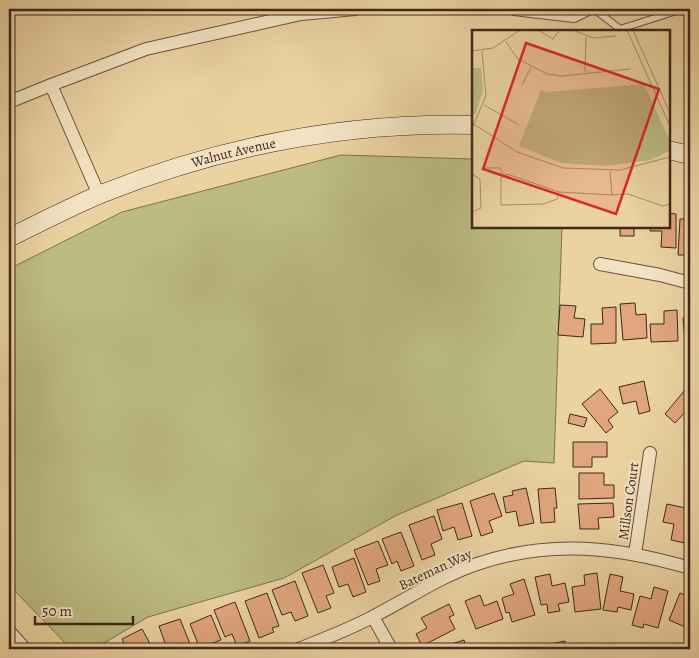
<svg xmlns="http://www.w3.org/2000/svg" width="699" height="658" font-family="Alegreya,serif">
	<rect width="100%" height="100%" fill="#ebd2a1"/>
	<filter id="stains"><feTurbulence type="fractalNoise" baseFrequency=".004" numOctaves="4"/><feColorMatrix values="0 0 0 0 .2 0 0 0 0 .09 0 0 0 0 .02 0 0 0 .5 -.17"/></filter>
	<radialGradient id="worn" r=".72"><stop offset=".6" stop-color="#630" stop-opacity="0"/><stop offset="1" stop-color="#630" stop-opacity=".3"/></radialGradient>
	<path fill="#bbbb82" stroke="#7e7150" d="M341,155l132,4v67h89l-8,237 -30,-2 -127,54 -113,63 -136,39 -54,32h-23l-62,-64v-316l113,-57z"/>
	<path fill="#e1a67e" stroke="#40271e" d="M668,213l8,1v34l-15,-1 1,-16h-12l1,-5h17z
		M680,219h10v36h-12z
		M620,226h14v10h-14z
		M635,303l1,12 10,-1 1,24 -24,2 -3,-36z
		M560,305l16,1 -2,12 11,1 -2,18 -25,-2z
		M616,307v36l-25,1v-20h12l-1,-16z
		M677,310l1,31 -27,1 -1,-18h14v-13z
		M690,317v36h-4l-3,-35z
		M644,381l6,30 -11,3 -3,-13 -13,3 -4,-17z
		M600,389l18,23 -10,8 5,7 -7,6 -24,-29z
		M685,390l5,4v20l-4,-3 -11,12 -10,-9z
		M570,414l17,4 -3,9 -16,-4z
		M573,442h34v15h-15v10h-19z
		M579,473h25v12h10v13l-35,1z
		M526,488l8,35 -15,3 -3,-15 -10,2 -3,-16 10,-2 -1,-4z
		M555,488l2,20h-3l1,14 -14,1 -3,-34z
		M494,493l8,23 -13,5 4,11 -12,4 -11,-35z
		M462,503l10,33 -14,4 -4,-13 -11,4 -6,-21z
		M613,503l1,14 -16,1 1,11h-19l-2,-25z
		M667,504l23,5 -5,34 -14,-3 3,-16 -11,-2z
		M434,516l8,23 -11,5 4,11 -13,5 -13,-35z
		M401,532l13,34 -13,5 -4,-10 -5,3 -10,-25z
		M378,541l10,24 -12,4 4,12 -12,4 -14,-35z
		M354,558l12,34 -13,5 -5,-13 -9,3 -7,-20z
		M323,565l11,28 -8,3 5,12 -13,5 -16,-40z
		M597,573l4,36 -26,3 -3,-25 13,-2 -1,-10z
		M550,574l2,12 13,-3 4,19 -11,2 2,7 -12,2 -1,-9 -6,1 -6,-28z
		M610,574l13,3 -3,14 14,3 -3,16 -13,-3 -1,5 -14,-2z
		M524,579l11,36 -23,7 -3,-10 -3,1 -4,-15 12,-4 -4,-10z
		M295,581l13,35 -13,5 -4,-9 -9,3 -10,-25z
		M654,587l14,4 -10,37 -14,-4 -1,4 -11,-3 8,-29 11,3z
		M267,593l12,33 -7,2 2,4 -15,6 -14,-37z
		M680,593l10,4v32l-21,-9z
		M480,595l4,11 13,-5 6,18 -27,10 -11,-28z
		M235,602l15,39 -13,5 -5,-12 -7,3 -11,-27z
		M449,604l5,11 -5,2 6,12 -33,17 -6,-12 11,-6 -6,-10z
		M211,615l10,25 -8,3 2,6h-15l-10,-25z
		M180,619l12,30h-25l-8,-23z
		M142,629l11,20h-26l-5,-10z
		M464,640l2,9h-20l-1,-3z
		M565,641l1,8h-15l-1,-5z"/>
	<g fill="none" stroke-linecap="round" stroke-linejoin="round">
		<g stroke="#6b523f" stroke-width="8">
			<path id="lane" d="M594,9l26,20 63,-20"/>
		</g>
		<g stroke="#6b523f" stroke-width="14">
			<path id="street" d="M514,9l60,7 14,-7
				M9,102l42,-17
				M99,195l-48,-110 95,-36 155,-35 54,-5
				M600,264l60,11 30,8
				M635,554l15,-101
				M373,617l18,32
				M9,631l16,18
				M299,649c26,-11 52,-20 77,-34 33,-17 65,-39 101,-51 73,-25 141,-17 213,4"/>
		</g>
		<g stroke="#40271e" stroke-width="19">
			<g id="secondary">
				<path d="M668,150l22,5"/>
				<path id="s1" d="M9,238c30,-15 61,-31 92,-44 118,-47 245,-72 372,-69"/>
			</g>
		</g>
		<use href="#lane" stroke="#f2e2c2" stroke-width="6"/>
		<use href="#street" stroke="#f2e2c2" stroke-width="12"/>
		<use href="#secondary" stroke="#f2e2c2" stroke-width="18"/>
	</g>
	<g text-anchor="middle" stroke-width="4" stroke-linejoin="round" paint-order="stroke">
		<g font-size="14" fill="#40271e" stroke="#f2e2c2">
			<text dy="5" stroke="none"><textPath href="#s1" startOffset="241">Walnut Avenue</textPath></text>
			<text transform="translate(628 501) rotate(-82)" y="5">Millson Court</text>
			<text transform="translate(435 569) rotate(-25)" y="5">Bateman Way</text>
		</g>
	</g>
	<g transform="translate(472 30)">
		<rect width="198" height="198" fill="#ebd2a1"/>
		<path d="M0,38h9l2,21 -7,25h-4zM172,54l25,55v12l-19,9 -44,6 -45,-3 -42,-17 22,-56 5,2z" fill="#bbbb82"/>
		<path fill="none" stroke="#a78e6d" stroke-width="1" d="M66,0l15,9 7,-9M101,0l20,8 23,-2M155,0l43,96M161,0l37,83M34,12l12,17 29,15 15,2 69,-7M0,21l21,-3 27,-18M113,42l1,-35M50,55l9,-18M12,75l35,20M0,93l45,29 46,16 57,2 50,-13M0,98l14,-32 -4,-45M12,138h16l3,6M0,144l8,5 1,29 -9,4M87,162l-2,7 -13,5 -43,1v-27l6,-4 52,18 53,3 -2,-24M140,165l16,-1 35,12 7,-2"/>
		<path fill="#d62828" fill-opacity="0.15" stroke="#d62828" stroke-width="2.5" d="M54,13l133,46 -43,125 -133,-45z"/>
		<rect width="198" height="198" fill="none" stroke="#40271e" stroke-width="2.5"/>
	</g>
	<rect width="699" height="658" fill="none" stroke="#ebd2a1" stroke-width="30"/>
	<rect x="10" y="10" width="679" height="638" fill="none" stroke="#40271e" stroke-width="2.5"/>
	<rect x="15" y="15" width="669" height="628" fill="none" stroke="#40271e"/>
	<path d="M35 616v8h98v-8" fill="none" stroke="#40271e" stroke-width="2.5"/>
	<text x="42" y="616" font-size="15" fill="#40271e" stroke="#f2e2c2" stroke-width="4" paint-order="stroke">50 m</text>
	<rect width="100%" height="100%" filter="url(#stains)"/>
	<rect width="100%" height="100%" fill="url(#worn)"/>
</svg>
